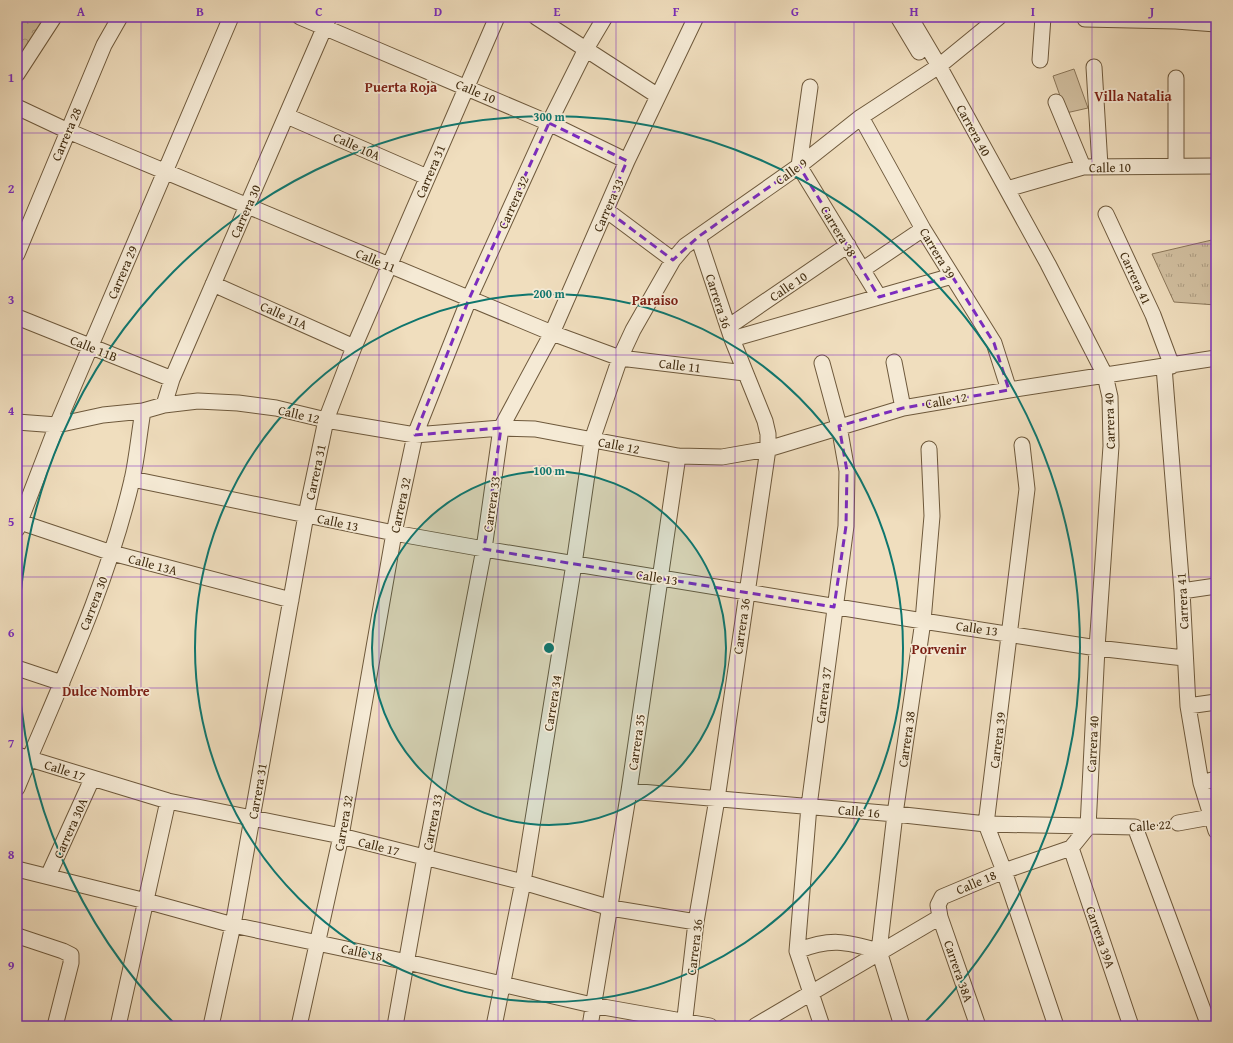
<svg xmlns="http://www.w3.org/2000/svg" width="1233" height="1043" font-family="'Gentium Book Plus',serif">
	<defs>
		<pattern id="grass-tufts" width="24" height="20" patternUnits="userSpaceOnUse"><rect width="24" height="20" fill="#d2c0a1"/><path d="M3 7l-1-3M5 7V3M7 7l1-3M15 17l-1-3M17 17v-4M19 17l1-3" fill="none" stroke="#ac9c82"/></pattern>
		<pattern id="park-crowns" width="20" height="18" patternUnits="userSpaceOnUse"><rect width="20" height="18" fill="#d2c0a1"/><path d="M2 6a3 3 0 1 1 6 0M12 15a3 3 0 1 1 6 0" fill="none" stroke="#ac9c82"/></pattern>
	</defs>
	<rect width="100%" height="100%" fill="#f0debe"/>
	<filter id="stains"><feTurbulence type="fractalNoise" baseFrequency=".005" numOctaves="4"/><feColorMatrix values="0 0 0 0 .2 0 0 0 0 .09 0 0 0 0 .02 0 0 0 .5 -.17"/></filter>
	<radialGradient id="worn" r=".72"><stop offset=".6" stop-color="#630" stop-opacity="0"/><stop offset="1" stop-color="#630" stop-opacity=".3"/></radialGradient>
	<path fill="url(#grass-tufts)" stroke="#8a7659" d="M1216,239v66l-42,-3 -22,-48z"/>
	<path fill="url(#park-crowns)" stroke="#8a7659" d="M17,17h37l-37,57z"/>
	<path fill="#d2c0a1" stroke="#8a7659" d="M1074,69l14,39 -22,5 -13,-37z"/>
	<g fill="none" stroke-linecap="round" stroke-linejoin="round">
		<g stroke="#6e593c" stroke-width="17">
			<path id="minor" d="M300,17l249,106 78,38
				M536,17l122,79
				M898,17l21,35
				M910,17l29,49 109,198 57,111 5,22 1,49 -14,202 -9,179
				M1085,19l91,2 40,3
				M1040,60l3,-43
				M1094,67l6,99
				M17,74l37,-57
				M810,87l-11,79 80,131
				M1056,102l27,65
				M17,107l51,24 484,202 68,25 125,15
				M287,116l140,61
				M861,117l62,112 71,114 15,47
				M1176,166v-88
				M1007,189l76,-22 133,-1
				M606,210l67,50
				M1106,214l47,101 19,51
				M17,254l87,-209 16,-28
				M862,270l61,-41
				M213,284l141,63
				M17,317l155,62
				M728,327l120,-82
				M732,339l220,-63
				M894,362l9,46
				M822,363l17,63 8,45 -1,55 -37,280 -12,145 25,75
				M1164,367l18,224 6,115 13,77 15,48
				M164,405l8,-26 157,-362
				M17,422l40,3 46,-10 40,-4 21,-6 34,-4 40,2 38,5 50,12 89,15 86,-7 34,1 143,27 44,1 46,-8 135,-41 106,-18 207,-32
				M1022,445l5,44 -41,335 18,47 52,155
				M132,479l262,54 90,16 439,72 174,27 87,10
				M17,521l95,32 179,47
				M17,529l40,-104 174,-408
				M1182,591l34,-5
				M17,668l45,15
				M1188,706l28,-4
				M17,755l151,46 173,35 182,46 88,26 85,14
				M1201,783l15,-4
				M17,788c42,-101 90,-201 115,-308 5,-22 7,-46 11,-69
				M629,791l266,23 91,10 149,3 74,199
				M1178,823l33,-6
				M1071,848l60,178
				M17,869l129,32 87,24 174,37 185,43 118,21
				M48,876l44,-97
				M18,936l45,15 8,4v8l-16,63
				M797,951c33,-13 48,-10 82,0
				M118,1026l50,-225
				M211,1026l22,-101 73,-410 20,-95 28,-73 143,-330
				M299,1026l42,-190 53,-303 21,-98 54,-136 80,-176 37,-74 19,-32
				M395,1026l30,-169 59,-308 17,-121 51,-95 75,-172 69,-144
				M494,1026l29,-144 51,-318 18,-124 28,-82 13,-28 40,-70 12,-14 114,-80 62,-49 78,-51 60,-49
				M590,1026l39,-235 49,-335
				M684,1026l12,-104 21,-123 51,-350v-15l-3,-13 -33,-82 -34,-102
				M755,1026l185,-109
				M902,1026l-23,-75 16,-137 28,-193 9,-105 -3,-67
				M978,1026l-38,-109 -2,-12 4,-8 62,-26 67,-23 17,-21"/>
		</g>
		<path stroke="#422d11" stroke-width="2" stroke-dasharray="1 2" stroke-linecap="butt" d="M1148,826l18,-2"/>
		<use href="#minor" stroke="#f5ead5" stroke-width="15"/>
	</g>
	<path fill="none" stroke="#7b2cbf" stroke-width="3" stroke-dasharray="8 5" stroke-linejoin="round" d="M549,123l78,38 -21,49 67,50 25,-23 101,-71 80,131 73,-21 42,67 15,47 -106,18 -64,18 8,45 -1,55 -12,81 -350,-58 17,-121 -86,7 54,-136z"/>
	<path fill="none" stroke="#7b2cbf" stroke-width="1" stroke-opacity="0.55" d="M141,17v1009M260,17v1009M379,17v1009M498,17v1009M616,17v1009M735,17v1009M854,17v1009M973,17v1009M1092,17v1009M17,133h1199M17,244h1199M17,355h1199M17,466h1199M17,577h1199M17,688h1199M17,799h1199M17,910h1199"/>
	<circle cx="549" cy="648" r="177" fill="#0f766e" fill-opacity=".12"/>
	<g fill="none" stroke="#0f766e" stroke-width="2">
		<circle cx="549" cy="648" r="177"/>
		<circle cx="549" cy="648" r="354"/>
		<path d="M174 1023A531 531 0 1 1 924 1023"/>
	</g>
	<g text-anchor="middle" stroke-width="3.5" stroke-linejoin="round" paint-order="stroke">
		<g font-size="13" fill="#422d11" stroke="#f5ead5">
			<text transform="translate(476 91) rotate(23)" y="5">Calle 10</text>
			<text transform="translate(974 130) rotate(61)" y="5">Carrera 40</text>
			<text transform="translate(66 134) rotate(-67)" y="5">Carrera 28</text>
			<text transform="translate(357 146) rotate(24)" y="5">Calle 10A</text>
			<text transform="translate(1110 167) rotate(-1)" y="5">Calle 10</text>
			<text transform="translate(430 171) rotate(-67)" y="5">Carrera 31</text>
			<text transform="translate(791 171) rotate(-36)" y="5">Calle 9</text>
			<text transform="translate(513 202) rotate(-66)" y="5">Carrera 32</text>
			<text transform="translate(608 205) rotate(-66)" y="5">Carrera 33</text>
			<text transform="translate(245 211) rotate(-66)" y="5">Carrera 30</text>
			<text transform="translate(839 231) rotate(59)" y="5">Carrera 38</text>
			<text transform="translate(938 253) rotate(59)" y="5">Carrera 39</text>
			<text transform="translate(376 260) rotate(23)" y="5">Calle 11</text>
			<text transform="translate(122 272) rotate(-67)" y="5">Carrera 29</text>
			<text transform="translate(1136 278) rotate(65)" y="5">Carrera 41</text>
			<text transform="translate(788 286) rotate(-34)" y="5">Calle 10</text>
			<text transform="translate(719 301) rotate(72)" y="5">Carrera 36</text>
			<text transform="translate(284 315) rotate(24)" y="5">Calle 11A</text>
			<text transform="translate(94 348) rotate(22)" y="5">Calle 11B</text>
			<text transform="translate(680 365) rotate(7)" y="5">Calle 11</text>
			<text transform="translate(946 400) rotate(-10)" y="5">Calle 12</text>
			<text transform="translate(299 414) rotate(13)" y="5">Calle 12</text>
			<text transform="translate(1109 421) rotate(-92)" y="5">Carrera 40</text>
			<text transform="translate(619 445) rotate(11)" y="5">Calle 12</text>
			<text transform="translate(315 472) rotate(-78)" y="5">Carrera 31</text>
			<text transform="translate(491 504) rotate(-82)" y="5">Carrera 33</text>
			<text transform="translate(400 505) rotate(-78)" y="5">Carrera 32</text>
			<text transform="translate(338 522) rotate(12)" y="5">Calle 13</text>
			<text transform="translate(153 564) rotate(15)" y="5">Calle 13A</text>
			<text transform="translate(657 577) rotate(9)" y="5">Calle 13</text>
			<text transform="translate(1182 601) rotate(-93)" y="5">Carrera 41</text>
			<text transform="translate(93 603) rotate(-69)" y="5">Carrera 30</text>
			<text transform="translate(741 626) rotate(-82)" y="5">Carrera 36</text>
			<text transform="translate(977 628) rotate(8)" y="5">Calle 13</text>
			<text transform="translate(823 695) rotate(-83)" y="5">Carrera 37</text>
			<text transform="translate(552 703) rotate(-81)" y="5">Carrera 34</text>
			<text transform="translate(906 739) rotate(-82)" y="5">Carrera 38</text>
			<text transform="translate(997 740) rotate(-83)" y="5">Carrera 39</text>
			<text transform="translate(636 742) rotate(-82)" y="5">Carrera 35</text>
			<text transform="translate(1092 744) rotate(-87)" y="5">Carrera 40</text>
			<text transform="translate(65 770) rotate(18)" y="5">Calle 17</text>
			<text transform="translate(257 791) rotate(-80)" y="5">Carrera 31</text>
			<text transform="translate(859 811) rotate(5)" y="5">Calle 16</text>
			<text transform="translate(432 822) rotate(-79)" y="5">Carrera 33</text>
			<text transform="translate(343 823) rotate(-80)" y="5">Carrera 32</text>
			<text transform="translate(1150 825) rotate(-4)" y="5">Calle 22</text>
			<text transform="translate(70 828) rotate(-66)" y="5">Carrera 30A</text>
			<text transform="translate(379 846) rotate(14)" y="5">Calle 17</text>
			<text transform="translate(976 882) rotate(-23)" y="5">Calle 18</text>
			<text transform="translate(1101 937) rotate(71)" y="5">Carrera 39A</text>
			<text transform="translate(694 947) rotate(-83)" y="5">Carrera 36</text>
			<text transform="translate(362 952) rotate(12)" y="5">Calle 18</text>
			<text transform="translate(959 971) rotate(71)" y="5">Carrera 38A</text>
		</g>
		<g font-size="14" font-weight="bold" fill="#7a1f14" stroke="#f5ead5">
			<text x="401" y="92">Puerta Roja</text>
			<text x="1133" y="101">Villa Natalia</text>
			<text x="655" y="305">Paraiso</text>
			<text x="939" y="654">Porvenir</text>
			<text x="106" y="696">Dulce Nombre</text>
		</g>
	</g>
	<circle cx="549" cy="648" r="6" fill="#0f766e" stroke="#f5ead5" stroke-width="2"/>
	<g font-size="12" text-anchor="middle" font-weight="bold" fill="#0f766e" stroke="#f5ead5" stroke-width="3.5" stroke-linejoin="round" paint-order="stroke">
		<text x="549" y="121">300 m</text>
		<text x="549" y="298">200 m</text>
		<text x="549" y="475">100 m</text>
	</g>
	<rect width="1233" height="1043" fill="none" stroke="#f0debe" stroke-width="44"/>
	<rect x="22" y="22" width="1189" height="999" fill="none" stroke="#7b2cbf" stroke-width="1.5"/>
	<g font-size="13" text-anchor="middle" font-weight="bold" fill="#7b2cbf">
		<text x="81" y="16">A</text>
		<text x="200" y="16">B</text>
		<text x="319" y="16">C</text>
		<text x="438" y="16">D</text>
		<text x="557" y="16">E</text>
		<text x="676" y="16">F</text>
		<text x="795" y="16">G</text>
		<text x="914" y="16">H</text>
		<text x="1033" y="16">I</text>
		<text x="1152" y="16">J</text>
		<text x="11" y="82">1</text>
		<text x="11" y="193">2</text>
		<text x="11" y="304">3</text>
		<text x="11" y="415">4</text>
		<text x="11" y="526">5</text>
		<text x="11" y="637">6</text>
		<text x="11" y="748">7</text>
		<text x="11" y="859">8</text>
		<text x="11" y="970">9</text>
	</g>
	<rect width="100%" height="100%" filter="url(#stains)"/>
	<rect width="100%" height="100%" fill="url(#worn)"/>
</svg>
